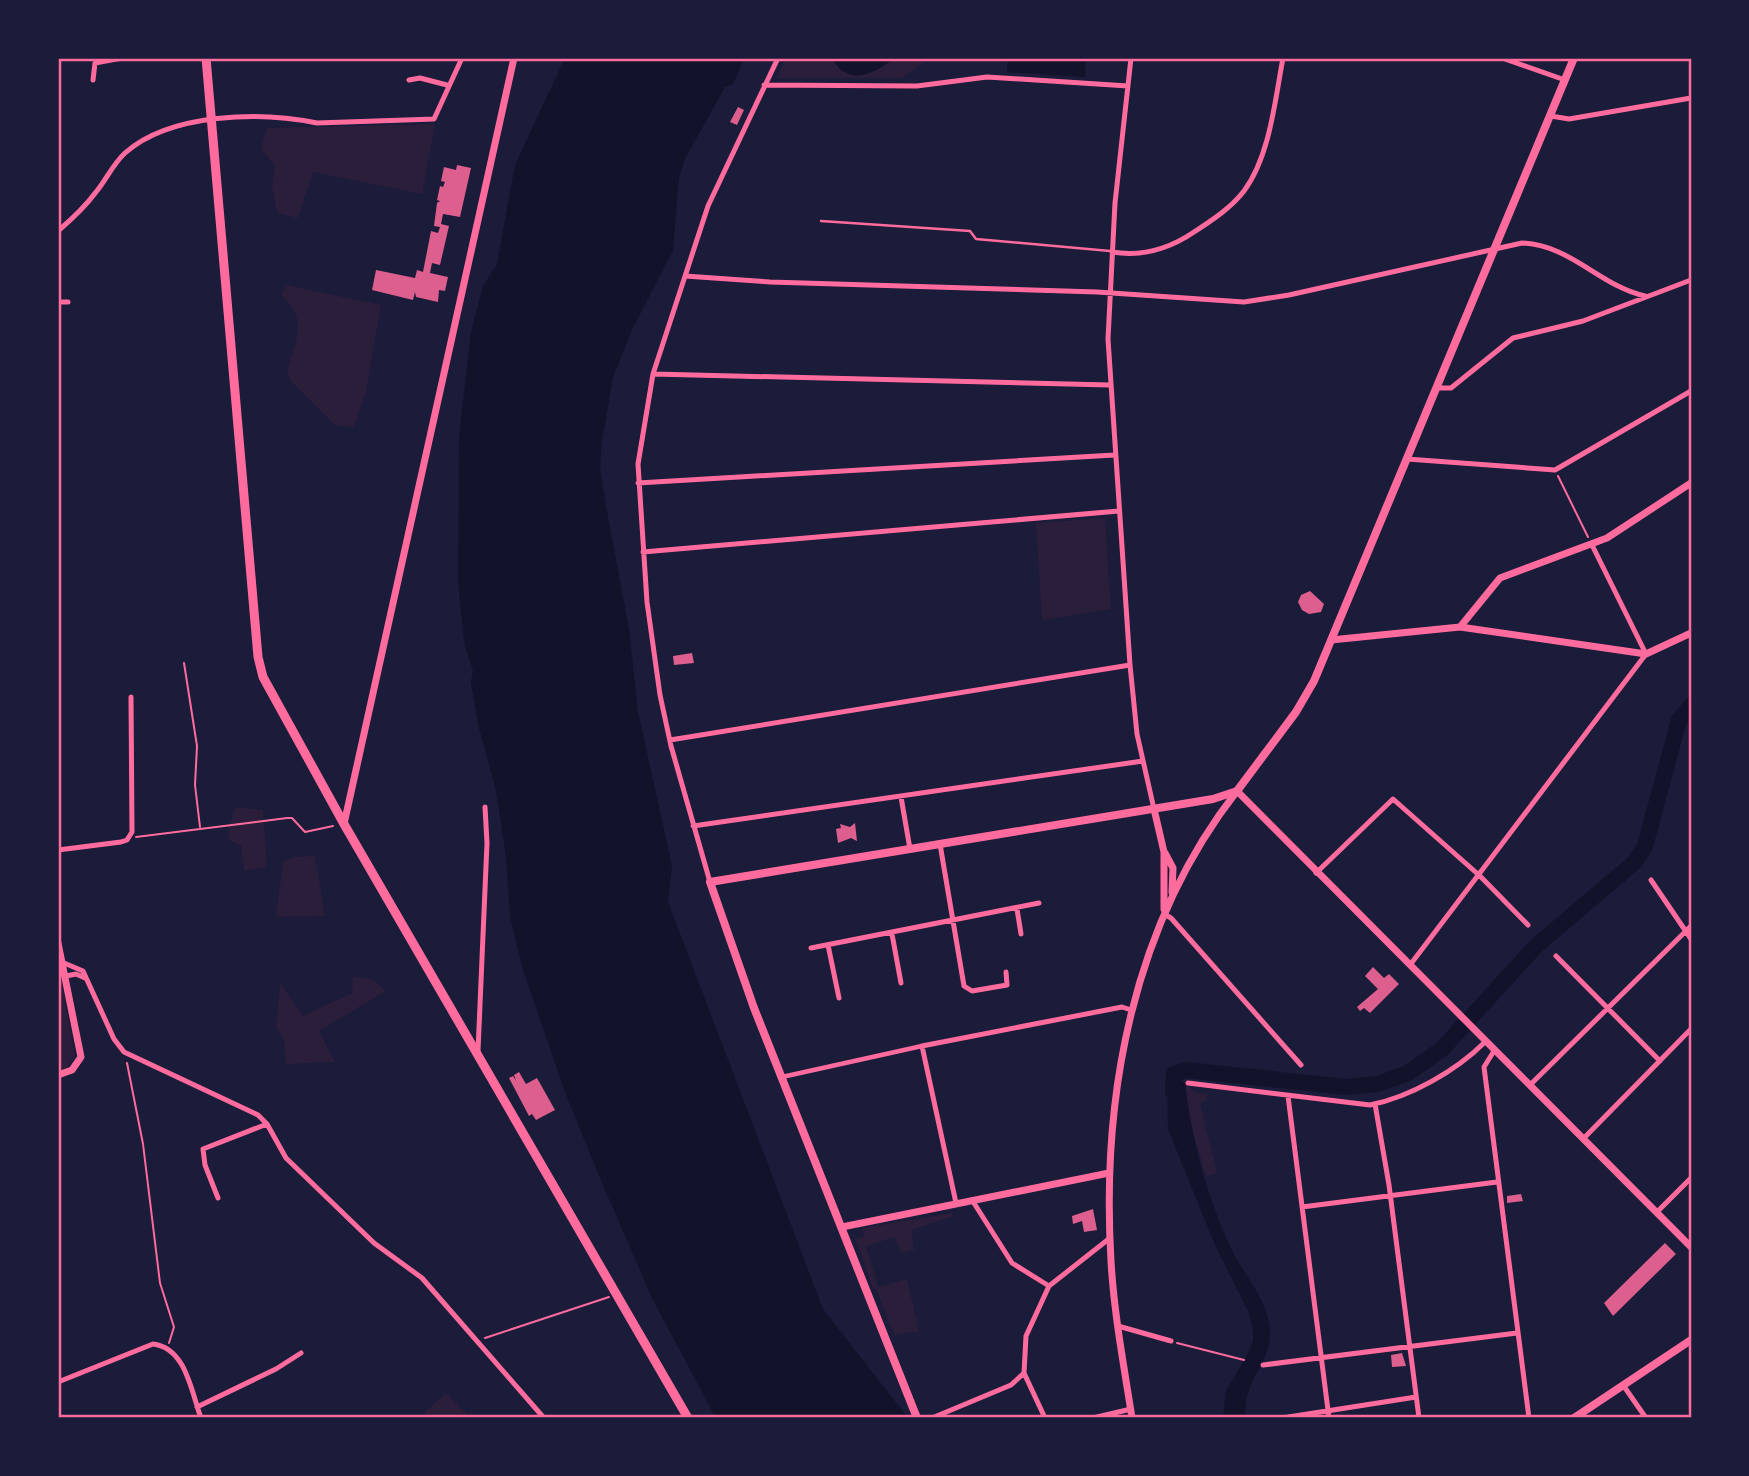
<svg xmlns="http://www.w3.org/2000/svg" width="1749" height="1476" font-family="'Titillium Web',sans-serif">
	<rect width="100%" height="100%" fill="#1b1b3a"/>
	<path fill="#2a1e3b" d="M786,58h143l-27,20h-126z
		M435,124l-13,70 -109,-22 -15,46 -21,-5 -5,-27 3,-20 -14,-17 6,-21z
		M286,285l95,20 -15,86 -12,36 -19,-2 -45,-45 -3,-9c8,-31 23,-51 -6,-76z
		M1105,518l6,91 -69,11 -6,-97z
		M235,807l28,3 4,57 -23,4 -3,-26 -11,-4 -2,-11z
		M315,856l10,60 -49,1 7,-55 10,-5z
		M58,963l17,93 -7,12 -10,4z
		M353,976l20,4 13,11 -67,40 16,31 -49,2 -2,-23 -8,-15 4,-43 23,33 49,-23z
		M1185,1084l12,9 11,1 -1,6 -7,4 17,69 -11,3 -15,-50z
		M952,1213l1,3 -42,14 3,20 -13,3 -6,-16 -29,9 12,41 29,-8 12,52 -25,4 -18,-47 -3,1 -17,-50 8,-3 -2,-8z
		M446,1393l25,25h-46v-6z"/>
	<path fill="#12122b" d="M565,58h179l-11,26 -8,3 -40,72 -6,19 -6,72 -41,80 -19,47 -11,64 -2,26 6,39 23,124 9,82 34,154 -4,36 155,407 85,109h-192l-63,-118 -54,-124 -34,-84 -43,-125 -12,-51 -4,-59 -10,-66 -18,-67 -7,-42 2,-12 -8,-23 -4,-35 -3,-30 1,-146 12,-104 12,-46 14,-22 18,-99z
		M894,58c-19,16 -45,29 -62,1z
		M1008,58h78l-1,19 -78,-5z
		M1167,1069l18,15c7,55 22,115 47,166 13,28 36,48 38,82 1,26 -17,41 -23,65 -2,6 -1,14 -2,21h-22l3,-27 20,-34 7,-16v-11l-4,-17 -34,-68 -47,-116z"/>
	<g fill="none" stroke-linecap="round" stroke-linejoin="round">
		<path stroke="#12122b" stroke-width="16" d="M1173,1092l1,-18 12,-4 160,17 32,-3 30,-11 34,-24 94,-103 99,-84 10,-16 34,-126 12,-14"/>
	</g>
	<path fill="#dd5f8e" d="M738,107l6,3 -7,15 -7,-3z
		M457,165l14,3 -11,49 -17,-3 -2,10 8,2 -9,39 -8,-2 -2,10 18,4 -3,14 -6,-1 -1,12 -22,-5 -1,-5 -2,8 -41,-10 4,-20 39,8 2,-8 6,2 8,-41 7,2 2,-6 -6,-1 3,-23 3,-2 -3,-1 3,-14 3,1 2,-5 -4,-1 3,-14 12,3z
		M1310,591l14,13 -3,8 -12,2 -7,-4 -4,-8 3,-7z
		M692,653l2,10 -20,2 -1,-9z
		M855,823l2,18 -6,-3 -13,5 -2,-14 5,-1 -1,-4 10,3z
		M1373,967l11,11 5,-4 10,10 -29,29 -6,-5 -4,3 -3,-4 21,-18 -13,-13z
		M519,1072l7,12 11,-6 18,32 -19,10 -4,-6 -3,2 -20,-38 4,-2 3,5 -2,-6z
		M1521,1194l2,7 -16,2v-7z
		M1093,1209l4,21 -13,2 -2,-11 -9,3 -1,-8z
		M1665,1243l11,11 -63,62 -9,-13z
		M1402,1353l4,13 -14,1 -1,-12z"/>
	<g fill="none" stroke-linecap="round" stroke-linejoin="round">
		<path stroke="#ff6b9d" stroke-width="2" d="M1558,476l30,61
			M184,663l13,83 -2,39 5,42
			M136,837l151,-19h5l13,14 28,-6
			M127,1063l16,81 17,139 14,44 -5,16
			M485,1338l124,-41
			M1177,1343l67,17"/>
		<path stroke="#ff6b9d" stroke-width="2.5" d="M821,221l149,10 6,8 134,12"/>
		<path stroke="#ff6b9d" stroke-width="4.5" d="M782,1077l140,-31"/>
		<path stroke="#ff6b9d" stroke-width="5" d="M1131,58l-16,145 -7,136 22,326 7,69 17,75
			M1502,58l63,22
			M93,80l2,-17 27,-5
			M409,80l11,-2 27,7
			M764,85l153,1 70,-9 141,9
			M1551,116l18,3 122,-21
			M58,231c14,-12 27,-24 38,-39 10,-12 17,-28 29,-39 45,-40 136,-42 192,-30l117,-4 28,-61
			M1112,252c30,5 57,-3 82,-20 17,-11 37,-24 50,-41 26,-35 31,-91 39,-133
			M685,276l85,6 327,10 147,10 45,-7 233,-52c49,2 78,43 123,53
			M58,302h10
			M653,374l457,11
			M1438,388h13l62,-50 70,-17 108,-41
			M1407,459l148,11 136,-79
			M638,483l476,-28
			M643,552l476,-41
			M670,740l460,-75
			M901,797l9,52
			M693,826l450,-65
			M940,844l24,142 8,5 35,-6 -1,-13
			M58,850l63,-8 6,-2 5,-8 -1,-135
			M1316,873l77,-74 87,77 48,49
			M1651,880l40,59
			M710,882l-39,-136 -11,-51 -13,-93 -9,-138 15,-90 55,-168 70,-148
			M1017,909l4,25
			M1164,914l7,4 130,147
			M892,934l9,49
			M828,945l11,53
			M811,948l228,-45
			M1556,956l104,105
			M64,963l19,8 31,68 10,13 134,63 9,9 19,34 88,85 48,35 122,140
			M1410,965l236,-311 -54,-109
			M66,976l10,-2 9,4
			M478,1051l9,-208 -2,-36
			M1494,1051l-10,16 45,351
			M1188,1083l182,22c40,-8 86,-34 115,-63
			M1530,1085l161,-159
			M1288,1096l41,322
			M1375,1104l14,81 30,233
			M1583,1139l108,-110
			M218,1198l-13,-33 -2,-16 64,-25
			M972,1200l40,63 37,23
			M956,1203l-34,-157 200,-39 9,3
			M1302,1207l195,-25
			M1657,1212l34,-34
			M1118,1326l53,15
			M1263,1365l254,-32
			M58,1382l95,-38c33,4 38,47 48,74
			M1623,1385l23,33
			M197,1407l79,-38 25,-16
			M932,1418l79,-33 13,-12
			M1045,1418l-21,-45 2,-37 23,-50 61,-48
			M1093,1418l38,-9
			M1282,1418l134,-21"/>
		<path stroke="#ff6b9d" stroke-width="7" d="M1460,627l186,27 45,-21
			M1331,640l129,-13 40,-49 107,-40 84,-55
			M1154,809l10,43v57
			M344,824l170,-766
			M1165,853l8,15 -1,24
			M58,943l23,114 -9,13 -14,5
			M842,1227l267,-54
			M1132,1418c-8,-52 -18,-104 -21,-157 -10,-166 22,-337 126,-470l454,456"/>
		<path stroke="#ff6b9d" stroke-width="8" d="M917,1418l-163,-410 -44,-126 503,-83 24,-8 59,-79 18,-31 260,-623
			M1574,1418l117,-78"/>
		<path stroke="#ff6b9d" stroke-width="9" d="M206,58l52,599 5,20 81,147 344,594"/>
	</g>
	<rect width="1749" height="1476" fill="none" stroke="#1b1b3a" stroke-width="119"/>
	<rect x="60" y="60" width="1630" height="1356" fill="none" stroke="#ff6b9d" stroke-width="2.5"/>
</svg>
